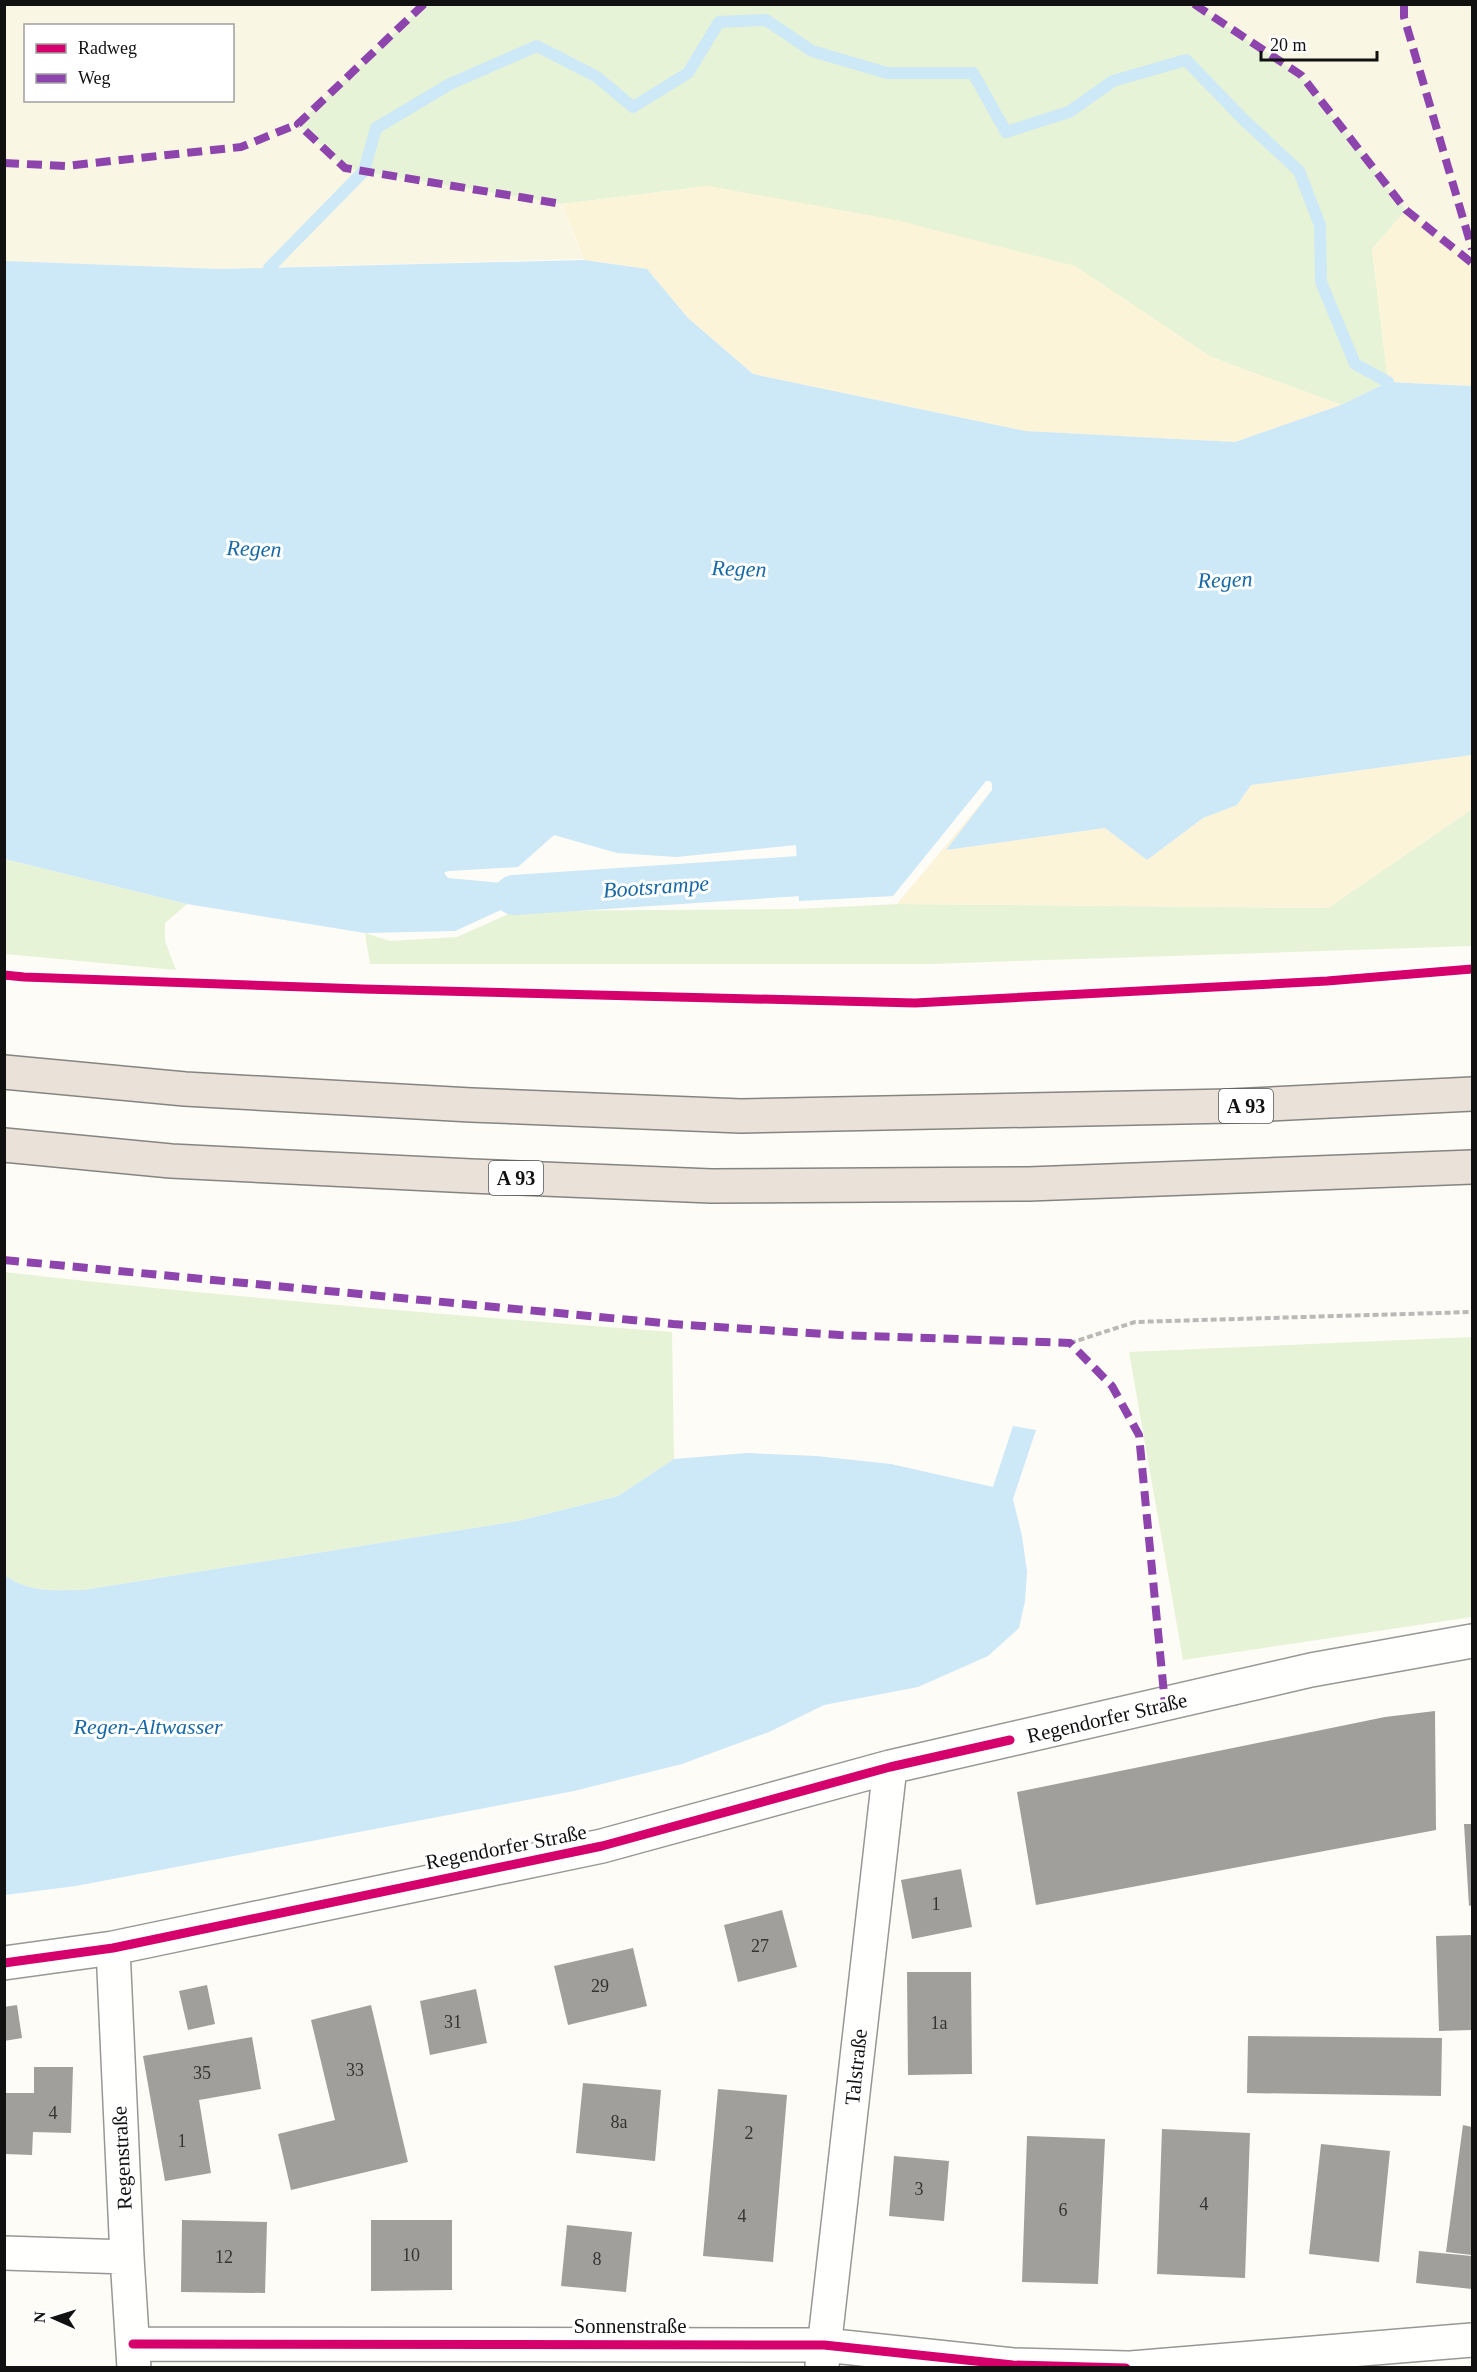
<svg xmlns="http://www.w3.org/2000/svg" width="1477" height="2372" font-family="'Times New Roman',serif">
	<rect width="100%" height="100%" fill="#fdfcf7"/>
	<path fill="#f9f7e4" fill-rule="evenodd" d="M5,4l419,1 -125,119 46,44 217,36 21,55 -363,10 -215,-8zM26,26h206v74h-206z
		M1194,5h278v258l-66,-53 -105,-135z"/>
	<path fill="#e7f3d7" d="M424,5h770l107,70 105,135 -34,39 16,133 -47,23 -130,-48 -136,-91 -367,-80 -146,18 -179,-29 -38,-7 -47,-44z
		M1472,809v137l-543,18h-559l-5,-31 25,8 67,-4 58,-26 283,-2 99,-5 431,4z
		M5,859l182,45 -22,19v18l11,29 -171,-16z
		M4,1272c223,25 445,43 668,60l2,127 -56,37 -100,25 -435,69c-28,0 -56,3 -78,-15z
		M1472,1337v280l-289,43 -54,-308z"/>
	<path fill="#fcf4d9" d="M708,186l192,35 175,45 136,91 130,48 -106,37 -210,-11 -272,-57 -65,-56 -41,-49 -63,-9 -22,-56z
		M1406,210l66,53v123l-84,-4 -16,-133z
		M1472,755v54l-144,99 -431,-4 95,-114 -46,60 159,-22 42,32 56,-42 34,-13 14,-20z"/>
	<path fill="#cde8f7" d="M584,260l63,9 41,49 65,56 272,57 210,11 106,-37 47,-23 84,4v369l-221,30 -14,20 -34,13 -56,42 -42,-32 -159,22 46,-60v-6l-2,-3h-4l-93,115 -94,5 -3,-56 -120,12 -59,-4 -63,-18 -36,32 -70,4 -4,2 4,5 74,7 -8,10v9l-59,27 -90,2 -178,-29 -182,-45v-598l215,8z
		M1013,1426l23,4 -23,69 9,37 5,36 -2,29 -6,27 -31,28 -70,31 -94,18 -55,27 -87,32 -108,27 -498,95 -71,9v-320c22,18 50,15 78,15l435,-69 100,-25 56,-37 73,-6 69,3 75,8 102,23z"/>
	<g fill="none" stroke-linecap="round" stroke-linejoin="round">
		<path stroke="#cde8f7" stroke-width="12" d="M269,268l95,-97 12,-43 74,-44 87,-38 60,31 36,30 55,-34 31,-51 47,-2 46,31 75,22h86l33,59 63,-20 44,-31 73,-21 58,60 55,51 21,54 1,57 34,82 33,18"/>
		<path stroke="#cde8f7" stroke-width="40" d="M514,895l285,-19"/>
	</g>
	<path fill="#a19f9c" d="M1435,1711l1,119 -400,75 -19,-113 368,-75z
		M1464,1824h8v81l-3,1z
		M961,1869l11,58 -60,12 -11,-59z
		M782,1910l15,57 -59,15 -14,-57z
		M1472,1935v95l-33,1 -3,-95z
		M633,1948l14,58 -79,19 -14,-59z
		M907,1972h64l1,102 -64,1z
		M207,1985l8,39 -27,6 -9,-39z
		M476,1989l11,54 -57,12 -10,-54z
		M17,2005l5,33 -18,3v-34z
		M371,2005l37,157 -117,28 -13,-56 57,-14 -24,-100z
		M1248,2036l194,2 -1,58 -194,-3z
		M252,2037l9,52 -62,11 12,73 -46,8 -22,-125z
		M34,2067h39l-2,66 -38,-1 -1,23 -28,-1v-61h30z
		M583,2083l78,7 -6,71 -79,-8z
		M718,2089l69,6 -14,167 -70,-6z
		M1463,2125l9,2v128l-26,-3z
		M1162,2129l88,4 -5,145 -88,-4z
		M1027,2136l78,3 -7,145 -76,-2z
		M1321,2144l69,7 -11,111 -70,-8z
		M894,2156l55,5 -5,60 -55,-5z
		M182,2220l85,2 -2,71 -84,-1z
		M371,2220h81v70l-81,1z
		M567,2225l65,7 -6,60 -65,-6z
		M1419,2251l53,5v33l-56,-6z"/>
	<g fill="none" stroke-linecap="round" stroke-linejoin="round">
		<g stroke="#979795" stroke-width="36">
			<path id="minor" d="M113,1948l14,309 7,111
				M4,1963l109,-15 489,-102 288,-79 421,-97 161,-29
				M4,2253l123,4
				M133,2344l691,1 189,20 113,3
				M822,2366l68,-599
				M1131,2368l341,-28"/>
		</g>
		<g stroke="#858482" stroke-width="36">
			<path id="highway" d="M4,1072l181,17 286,16 270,11 489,-10 242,-12
				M4,1145l167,16 300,15 240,10 318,-2 443,-17"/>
		</g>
		<path stroke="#b9b9b8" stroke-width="4" stroke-dasharray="6 3" stroke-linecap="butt" d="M1070,1343l65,-21 337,-10"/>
		<use href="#minor" stroke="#fffffe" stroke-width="33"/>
		<use href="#highway" stroke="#eae1d8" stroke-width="33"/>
		<path stroke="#8e44ad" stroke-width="8" stroke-dasharray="15 8" stroke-linecap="butt" d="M424,4l-126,120 47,44 217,36
			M1194,4l107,71 105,135 66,53
			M1404,4v13l68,232
			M4,163l61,3 176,-19 57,-23
			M4,1260l669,64 167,11 230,8 42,43 27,49 26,269"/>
		<g stroke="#fff" stroke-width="13">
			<path id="cycleway" d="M4,975l20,2 339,12 552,14 412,-22 145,-12
				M4,1963l109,-15 489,-102 288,-79 120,-27
				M133,2344l691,1 189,20 113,3"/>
		</g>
		<use href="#cycleway" stroke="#d6006c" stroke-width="9"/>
	</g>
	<g text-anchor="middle" stroke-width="6" stroke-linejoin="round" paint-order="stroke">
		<g font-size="18" fill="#353434">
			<text x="936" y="1910">1</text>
			<text x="760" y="1952">27</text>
			<text x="600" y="1992">29</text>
			<text x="453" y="2028">31</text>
			<text x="939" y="2029">1a</text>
			<text x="355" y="2076">33</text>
			<text x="202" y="2079">35</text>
			<text x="53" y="2119">4</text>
			<text x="619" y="2128">8a</text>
			<text x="749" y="2139">2</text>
			<text x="182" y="2147">1</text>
			<text x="919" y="2195">3</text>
			<text x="1204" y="2210">4</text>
			<text x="1063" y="2216">6</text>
			<text x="742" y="2222">4</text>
			<text x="411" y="2261">10</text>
			<text x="224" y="2263">12</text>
			<text x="597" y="2265">8</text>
		</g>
		<g fill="#fff" stroke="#585858" stroke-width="1.5">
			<rect x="1219" y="1089" width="54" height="34" rx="4.5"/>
			<rect x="489" y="1161" width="54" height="34" rx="4.5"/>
		</g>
		<g font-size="20" font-weight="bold" fill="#111">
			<text x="1246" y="1113">A 93</text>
			<text x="516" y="1185">A 93</text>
		</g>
		<g font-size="21" fill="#111" stroke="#fff">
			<text transform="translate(1107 1718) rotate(-13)" y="7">Regendorfer Straße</text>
			<text transform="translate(506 1847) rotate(-11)" y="7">Regendorfer Straße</text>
			<text transform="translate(856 2067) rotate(-84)" y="7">Talstraße</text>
			<text transform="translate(122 2158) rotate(-93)" y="7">Regenstraße</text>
			<text x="630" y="2333">Sonnenstraße</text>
		</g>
		<g font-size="22" font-style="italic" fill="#1768a6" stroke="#fff">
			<text transform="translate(254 548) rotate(2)" y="8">Regen</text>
			<text transform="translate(739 568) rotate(2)" y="8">Regen</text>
			<text transform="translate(1225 579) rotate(-2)" y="8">Regen</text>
			<text transform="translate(656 886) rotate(-4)" y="8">Bootsrampe</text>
			<text x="148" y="1734">Regen-Altwasser</text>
		</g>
	</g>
	<rect width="1477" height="2372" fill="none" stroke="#111111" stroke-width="12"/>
	<rect x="24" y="24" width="210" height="78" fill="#ffffff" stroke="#a0a0a0" stroke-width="1.5"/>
	<rect x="36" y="44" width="30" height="9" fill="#d6006c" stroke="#a0a0a0" stroke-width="1.5"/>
	<text x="78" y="54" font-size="18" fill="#111111">Radweg</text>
	<rect x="36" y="74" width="30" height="9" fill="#8e44ad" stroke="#a0a0a0" stroke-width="1.5"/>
	<text x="78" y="84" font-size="18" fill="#111111">Weg</text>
	<g transform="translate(54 2318) rotate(273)" stroke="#ffffff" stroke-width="4.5" paint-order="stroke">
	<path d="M0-4.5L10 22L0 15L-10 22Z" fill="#111111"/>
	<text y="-9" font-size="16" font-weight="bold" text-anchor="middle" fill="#111111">N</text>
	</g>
	<path d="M1261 51v9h116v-9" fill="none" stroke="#111111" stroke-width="3"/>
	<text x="1270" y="51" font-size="18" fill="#111111" stroke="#ffffff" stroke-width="4.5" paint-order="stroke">20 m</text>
</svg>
